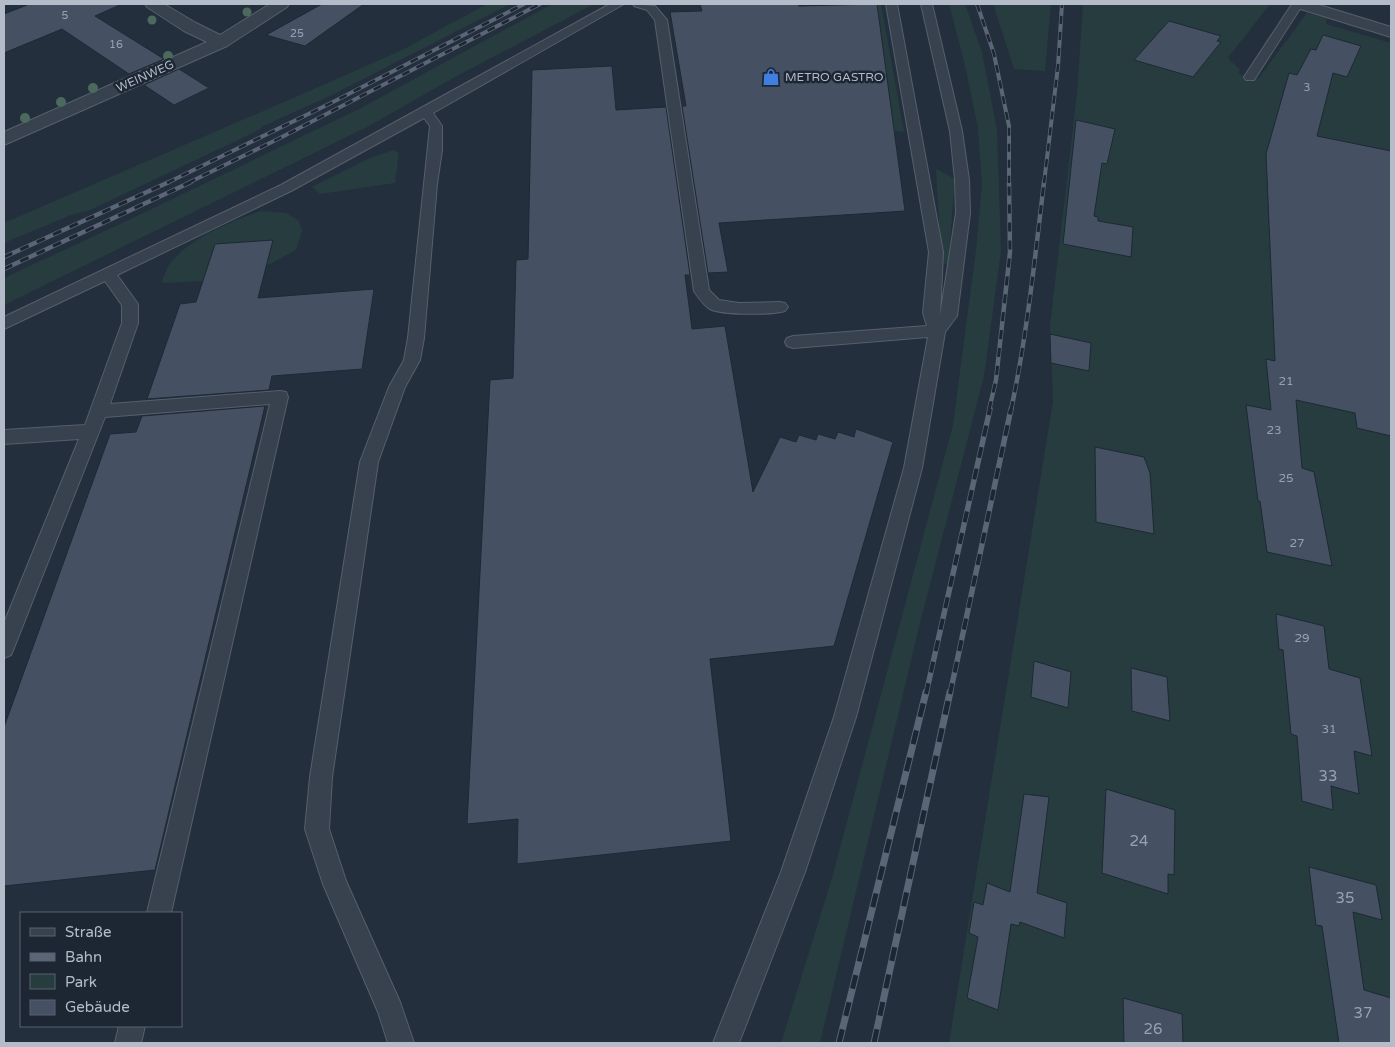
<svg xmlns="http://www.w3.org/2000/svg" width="1395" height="1047" font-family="'Varela Round',sans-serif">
	<rect width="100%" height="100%" fill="#242f3e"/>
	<path fill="#263c3f" d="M487,4h23l-180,92 -67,30 -4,4 -169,80 -19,5 -67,28v-20l303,-131 95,-42z
		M552,4h42l-139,73 -86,49 -365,179v-27l131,-61 226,-109z
		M877,4h4l23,128 -11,-1z
		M949,4h16l17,48 15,78 4,121 -17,125 -65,251 -99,416h-39l51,-165 121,-453 23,-175 6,-65 -4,-57 -14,-67z
		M993,4h58l-6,67 -31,-2z
		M1083,4h187l-42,54 12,12 -2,4 20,5 49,-66 20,5 -1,6 65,19v1000h-442l104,-642 -3,-75 27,-233z
		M394,150l5,3 -4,30 -75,11 -8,-7 58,-29z
		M936,169l19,10 -7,85 -7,-1z
		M261,211l25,2 13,8 3,10 -6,19 -30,16 7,-26 -58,4 -12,37 -42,2c3,-6 5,-13 8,-18 17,-25 64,-45 92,-54z"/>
	<path fill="#455162" stroke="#1f2835" d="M24,4h98l-27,12 69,43 -35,15 -67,-45 -58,24v-39l23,-9z
		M322,4h42l-59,42 -39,-11z
		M700,4h98l1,2 78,-2 28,207 -186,12 9,49 -20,1 -26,-167h4l-16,-94 32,-1z
		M1169,21l52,15 -4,5 4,1 -28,35 -59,-17z
		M1323,35l38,11 -14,31 -14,-4 -16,63 74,15v285l-34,-8 -2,-15 -59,-13 6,68 12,4 18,94 -65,-14 -7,-51h-2l-12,-96 25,5 -5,-51 9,2 -9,-207 23,-81 8,2 14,-26 5,1z
		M612,66l4,44 50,-3 24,168h-5l7,54 33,-3 28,166 27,-55 16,5 3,-7 17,5 2,-6 17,5 3,-7 16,5 2,-8 37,13 -59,204 -124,13 21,182 -214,23 1,-45 -51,5 23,-444 23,-2 3,-118 12,-1 4,-189z
		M179,69l30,19 -35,17 -30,-20z
		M1076,120l39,9 -8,35 -5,-1 -8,53 4,1v4l35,6 -2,30 -68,-13z
		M273,240l-15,58 116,-9 -12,80 -90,7 -3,14 -122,9 33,-95 16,-2 19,-58z
		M1050,334l41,9 -2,28 -38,-8z
		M265,406l-110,464 -151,16v-159l106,-293 26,-2 6,-16z
		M1095,447l49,10 6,16 4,61 -58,-12z
		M1276,614l48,12 5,43 31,9 12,78 -18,-5 5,43 -28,-8 2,24 -31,-9 -5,-65 -6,-2 -8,-84 -4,-1z
		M1034,661l37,11 -3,36 -37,-11z
		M1131,668l36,9 3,44 -38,-10z
		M1106,789l69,21 -1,65 -6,-1v20l-66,-21z
		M1024,794l25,3 -12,96 30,10 -3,35 -44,-16 -1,4 -8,-2 -13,86 -31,-12 11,-61 -9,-4 5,-31 9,3 4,-22 23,9z
		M1309,867l67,18 6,35 -29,-8 11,78 27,8v45h-52l-17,-117 -6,-1z
		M1123,998l59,16 1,29h-59z"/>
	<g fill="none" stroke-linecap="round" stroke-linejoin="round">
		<g stroke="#565f6c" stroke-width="2">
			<path id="service" d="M610,4h14l-191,109 9,13v24l-5,34 -13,154 -4,22 -15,27 -27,75 -46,315 -3,52 17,52 54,121 14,41h-26l-10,-31 -55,-128 -18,-55 5,-52 50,-315 29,-75 15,-27 4,-22 22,-212 -6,-8 -133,73 -174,84 21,29v19l-28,81 170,-13 6,1 2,5 -117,516h-24l123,-509 -165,13 -91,231 -3,7 -7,3v-35l75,-184 -75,5v-14l81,-5 37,-102v-18l-17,-24 -101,48v-12l277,-132z
				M633,4l22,2 12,14 42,270 10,10 20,3 41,-1 5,1 3,4 -3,4c-12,4 -64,4 -75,-2 -6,-3 -12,-12 -16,-18l-39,-271 -8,-10 -13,-4z
				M886,4h11l46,248 -3,64 16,-103 -1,-33 -5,-49 -29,-127h11l30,127 7,49 1,33 -13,103 -12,16 -23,136 -66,249 -51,155 -66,171h-26l68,-171 53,-155 70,-249 24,-131 -135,11 -6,-2 -2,-4 2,-4 6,-2 134,-10 -4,-13 6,-61z
				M1292,4h11l-49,76h-8l-2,-3z
				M119,1026h26l-4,17h-26z"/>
		</g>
		<g stroke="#565f6c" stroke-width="2">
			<path id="minor" d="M145,4h19l32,19 24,12 50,-31h19l-2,3 -60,39 -223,99v-13l203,-90 -23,-11 -37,-24z
				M1292,4h24l75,23v10l-97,-30z"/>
		</g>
		<use href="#service" fill="#38414e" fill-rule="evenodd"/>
		<use href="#minor" fill="#38414e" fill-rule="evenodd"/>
		<g stroke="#5a6575" stroke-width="4">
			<path id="rail-far3" d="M977,4l17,50 15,72v57
				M167,183l164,-80 193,-99
				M188,183l90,-44 262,-135
				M1044,183l14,-117 4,-62"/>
		</g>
		<g stroke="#5a6575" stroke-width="4.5">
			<path id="rail-far2" d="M4,257l165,-75
				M4,269l187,-87
				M989,410l7,-30 14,-128 -1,-70
				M1011,410c16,-75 24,-152 33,-228"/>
		</g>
		<g stroke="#5a6575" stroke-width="5.5">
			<path id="rail-far1" d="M926,694l64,-285
				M950,694l61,-285"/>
		</g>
		<g stroke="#5a6575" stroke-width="7">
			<path id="rail" d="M839,1043l87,-351
				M874,1043l76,-351"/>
		</g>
		<use href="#rail-far3" stroke="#1d2633" stroke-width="2.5" stroke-dasharray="8" stroke-linecap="butt"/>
		<use href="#rail-far2" stroke="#1d2633" stroke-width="3" stroke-dasharray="9" stroke-linecap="butt"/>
		<use href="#rail-far1" stroke="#1d2633" stroke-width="4" stroke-dasharray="11" stroke-linecap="butt"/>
		<use href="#rail" stroke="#1d2633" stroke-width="5" stroke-dasharray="14" stroke-linecap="butt"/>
	</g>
	<g fill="#4b6a5d">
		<circle cx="247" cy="12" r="4.5"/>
		<circle cx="152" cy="20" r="4.5"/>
		<circle cx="168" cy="56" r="5"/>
		<circle cx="93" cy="88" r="5"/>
		<circle cx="61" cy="102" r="5"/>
		<circle cx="25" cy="118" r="5"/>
	</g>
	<defs>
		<g id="shop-bare" transform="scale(1.35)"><path d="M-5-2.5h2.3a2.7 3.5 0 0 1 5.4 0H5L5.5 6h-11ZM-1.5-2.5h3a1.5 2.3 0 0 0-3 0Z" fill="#3f7fe0" stroke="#1d2633" stroke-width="2.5" paint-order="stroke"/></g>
	</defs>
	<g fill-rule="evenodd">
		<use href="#shop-bare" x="771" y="77"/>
	</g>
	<g text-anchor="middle" stroke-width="5" stroke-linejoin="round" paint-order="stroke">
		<g font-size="11" fill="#98a1af">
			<text x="65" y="19">5</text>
			<text x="297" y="37">25</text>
			<text x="116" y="48">16</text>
			<text x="1307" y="91">3</text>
		</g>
		<g font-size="12" fill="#b4bcc9" stroke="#1d2633">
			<text transform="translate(145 76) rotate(-24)" y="4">WEINWEG</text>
		</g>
		<g font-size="12" fill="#b4bcc9" stroke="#1d2633" text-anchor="start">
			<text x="785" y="81">METRO GASTRO</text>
		</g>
		<g font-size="12" fill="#98a1af">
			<text x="1286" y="385">21</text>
			<text x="1274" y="434">23</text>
			<text x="1286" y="482">25</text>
			<text x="1297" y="547">27</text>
			<text x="1302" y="642">29</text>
			<text x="1329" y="733">31</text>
		</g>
		<g font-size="15" fill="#98a1af">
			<text x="1328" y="781">33</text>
			<text x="1139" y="846">24</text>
			<text x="1345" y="903">35</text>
			<text x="1363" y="1018">37</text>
			<text x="1153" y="1034">26</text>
		</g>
	</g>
	<rect width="1395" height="1047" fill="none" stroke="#b4bcc9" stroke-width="10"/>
	<rect x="20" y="912" width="162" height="115" fill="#1d2633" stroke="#59626f"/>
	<rect x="30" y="928" width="25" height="8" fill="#38414e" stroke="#59626f"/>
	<text x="65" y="937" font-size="15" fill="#b4bcc9">Straße</text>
	<rect x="30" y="953" width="25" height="8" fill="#5a6575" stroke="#59626f"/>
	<text x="65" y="962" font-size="15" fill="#b4bcc9">Bahn</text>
	<rect x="30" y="974" width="25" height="15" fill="#263c3f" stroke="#59626f"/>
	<text x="65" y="987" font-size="15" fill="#b4bcc9">Park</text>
	<rect x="30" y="1000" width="25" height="15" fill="#455162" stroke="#59626f"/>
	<text x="65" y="1012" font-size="15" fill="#b4bcc9">Gebäude</text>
</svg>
